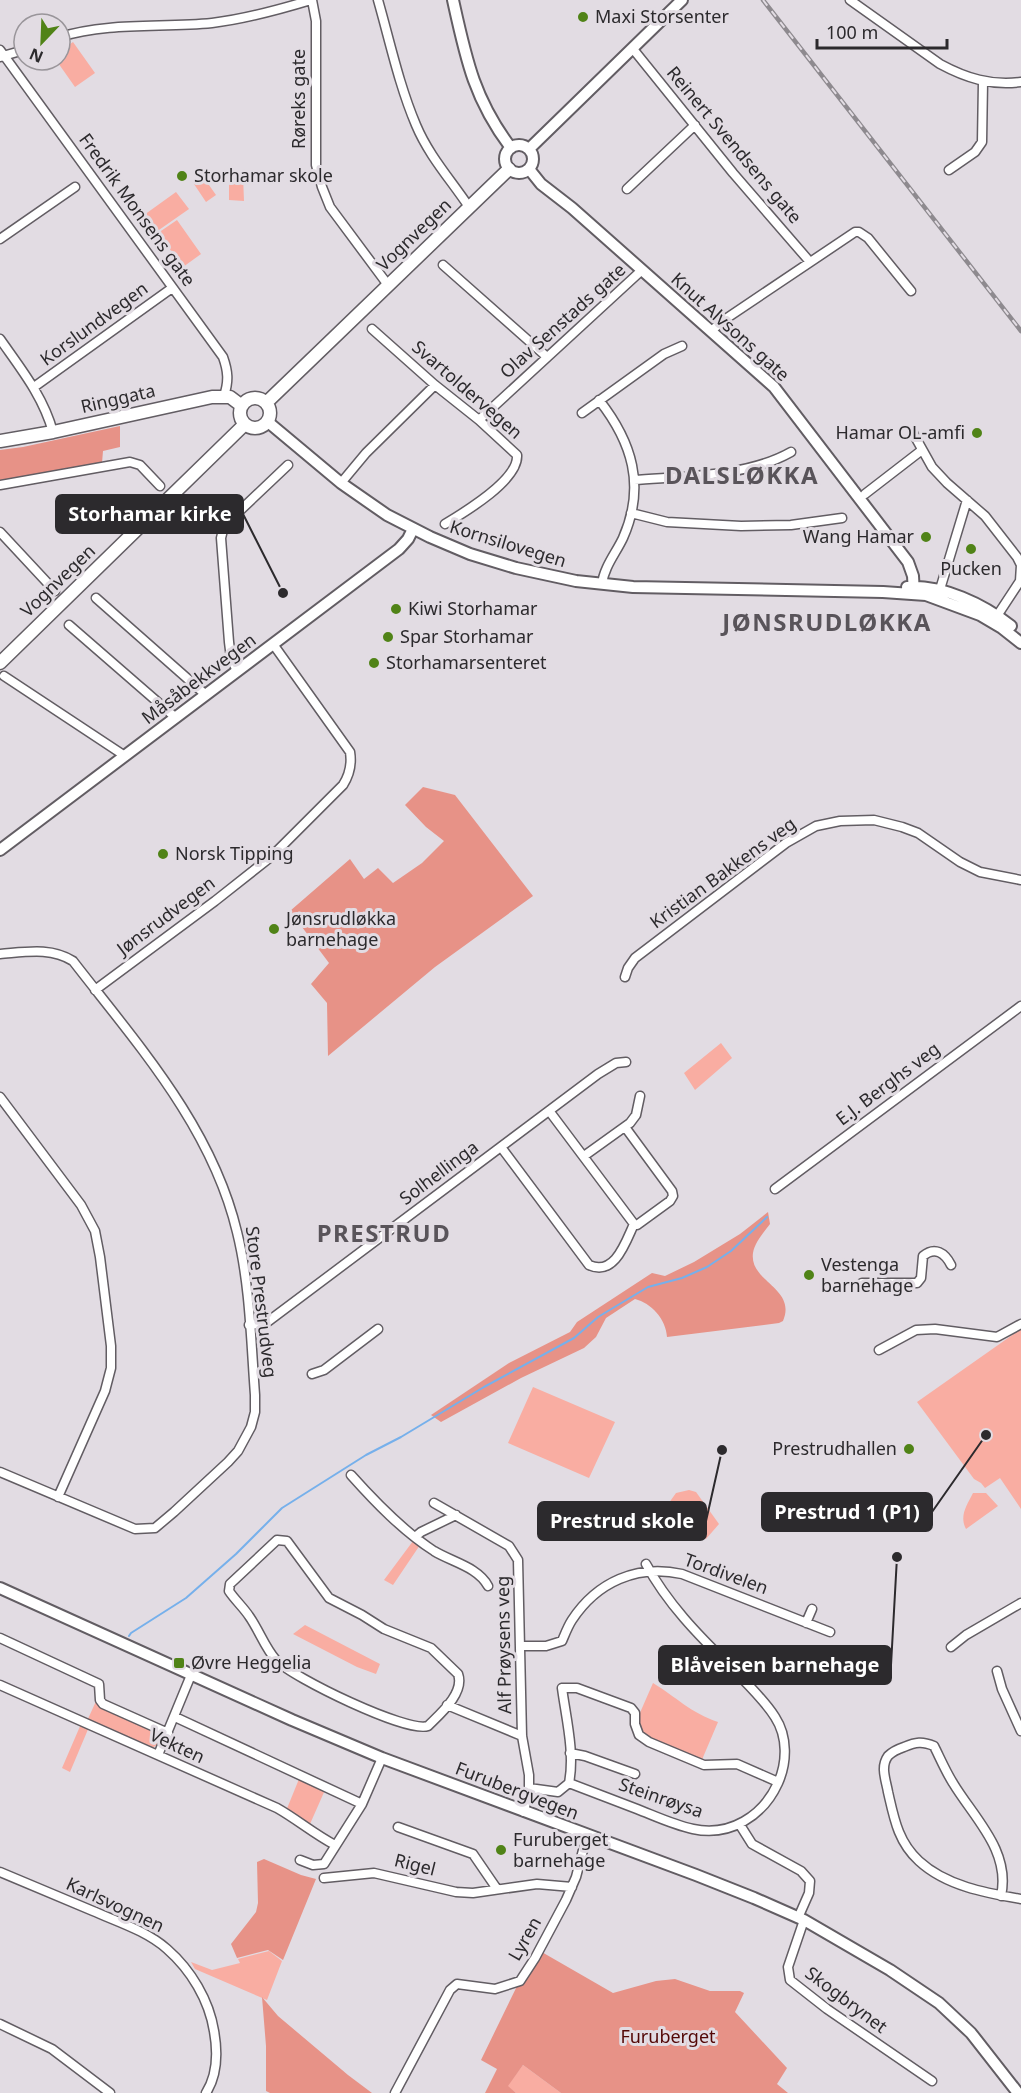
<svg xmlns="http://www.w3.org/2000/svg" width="1021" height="2093" font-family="'Noto Sans',sans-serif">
	<rect width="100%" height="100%" fill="#e2dce3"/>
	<path fill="#f9ada2" d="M73,42l22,31 -20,14 -19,-27h4v-9z
		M202,175l14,20 -10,7 -14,-21z
		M229,176h14l1,25 -15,-1z
		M176,192l13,17 -33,23 -12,-17z
		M177,220l24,34 -18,13 -25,-34z
		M721,1043l11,15 -37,32 -11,-17z
		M1021,1329v180l-21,-31 -15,10 -4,-5 -7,-4 -57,-77z
		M533,1387l82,35 -26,56 -81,-35z
		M689,1490l7,2 23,32 -13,15 -17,-7 -28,-18 15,-21z
		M973,1493h13l12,13 -32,23c-7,-13 1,-24 7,-36z
		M416,1537l6,5 -29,43 -9,-5z
		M305,1625l75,39 -4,10 -19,-7 -64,-33z
		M653,1683c23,14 38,30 65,39l-17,40 -58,-27 -5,-14 1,-6z
		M97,1699l64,34 -4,12 -5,3 -65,-27z
		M81,1724l8,3 -19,45 -8,-4z
		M299,1779l26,11 -15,34 -24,-13z
		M269,1951l13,10 -15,39 -72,-31 -4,-7 21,8 28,-7 -2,-4z
		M523,2065l38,28h-45l-9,-7z"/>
	<path fill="#e79287" d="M120,426v21l-17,4 -1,12 -102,20v-33l23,-3z
		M423,787l32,8 78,101 -98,71 -107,89 -1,-53 -16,-19 18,-21 -39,-52 60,-52 14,20 14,-11 15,15 29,-20 22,-22 -18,-14 -21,-22z
		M768,1212l2,12c-6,8 -15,18 -17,29 -4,29 44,35 30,68l-4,2 -112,14c-1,-18 -16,-34 -32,-38l-29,19 -10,19 -12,11 -63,30 -80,44 -10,-7 78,-52 61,-31 7,-10 75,-49 13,3 29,-14 46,-28z
		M264,1859l37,16 15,4 -33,81 -15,-10 -31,8 -6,-14 25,-32 2,-9 -1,-41z
		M540,1951l73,42 43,-12 19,-2 35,12h30l4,2 -9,19 52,56 -10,16 11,9h-227l-38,-28 -15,21 8,7h-31l12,-24 -16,-9 38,-78z
		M262,1997l16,19 70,59 24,18h-102l-4,-2v-45z"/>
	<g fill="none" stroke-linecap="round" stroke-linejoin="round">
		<path stroke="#76b0eb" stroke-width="2" d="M129,1636l2,-3 55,-35 50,-44 46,-46 84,-53 35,-18 83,-50 90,-49 24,-21 50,-30 34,-9 25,-11 24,-16 36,-34"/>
		<g stroke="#625d63" stroke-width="11">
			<path id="street" d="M312,0l4,21v144l6,22 8,20 58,78
				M378,0c12,42 21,85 38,125 13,31 35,55 53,82
				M850,0l90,64c26,14 51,22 81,18
				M60,37c49,-15 101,-9 152,-14 34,-4 66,-13 99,-23
				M633,49l100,124 77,89
				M0,50l223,307c5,14 6,24 1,39
				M0,57l24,-7
				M949,170l26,-18 7,-10 1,-60
				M627,189l68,-64
				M0,239l75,-52
				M443,265l104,92
				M372,329l63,56 44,35 38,35c2,25 -52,57 -72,69
				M711,331l13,-11 131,-88h4l9,6 43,53
				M0,339c21,30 43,57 53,93
				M34,387l138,-99
				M599,400c33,42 47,86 24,138 -7,15 -19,29 -21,46
				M582,413l82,-59 18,-8
				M479,420l163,-150
				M913,433l19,34 15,16 38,33 32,41 4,8 -1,16 -25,38
				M634,480c50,-4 113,-3 157,-28
				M341,483l25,-30 69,-68
				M0,485l130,-23 10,3 20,21
				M865,494l57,-44
				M631,513l36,9 74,4 50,-1 51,-7
				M0,532l55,59
				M941,586l26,-86
				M96,598l110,97
				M69,625l107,93
				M237,671l-6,-13 -2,-16 -8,-104 2,-8 6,-9 59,-56
				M4,676l121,80
				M0,954c26,-2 51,-7 73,7 65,84 139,166 164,271 13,52 14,110 18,163v17l-4,15 -13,24 -10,11 -54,50 -19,16 -20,1 -135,-57
				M625,977l3,-9 7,-10 151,-115 30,-17 24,-5 34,-1 28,7 16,6 42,29 20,10 41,8
				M95,990l120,-89 57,-45 71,-71c7,-11 9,-21 7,-33l-77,-108
				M0,1097l81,108 14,26 5,26 11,89v22l-6,23 -47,106
				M550,1112l84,112 3,1 33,-24 3,-5 -1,-5 -47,-64
				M501,1147l88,118c26,12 37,-24 45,-41
				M584,1156l46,-33 6,-8 4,-19
				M775,1189l246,-183
				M862,1283h55l4,-5 2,-22c12,-10 22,-3 28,9
				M249,1325l17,-2 332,-249 18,-11 10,-1
				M879,1350l37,-20 19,-1 62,8 24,-13
				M312,1374l12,-4 54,-41
				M351,1475c25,28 52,56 83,76 18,11 44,16 54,35
				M434,1503l75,43 9,14 4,176 7,39v13l-5,24
				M415,1537l6,-5 35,-17
				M277,1540l10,1 42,57 33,17 22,14 47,19 27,26c7,19 -18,40 -30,52 -21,7 -135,-48 -152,-66 -11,-12 -17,-30 -27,-44 -6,-9 -14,-16 -20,-25l1,-7z
				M806,1623l6,-14
				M0,1638l99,46 1,16 3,4 65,29
				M520,1646h26l16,-5c3,-7 6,-15 10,-21 25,-38 65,-56 110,-46l148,58
				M951,1647l15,-12 55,-32
				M997,1671l5,18 19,42
				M0,1685l277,123c21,12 37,26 58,37
				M447,1705l75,31
				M175,1717l187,87
				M570,1753l15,3 50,18
				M158,1755l33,-80
				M569,1783c23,9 45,17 68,26 18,7 37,16 56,20 37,8 70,-13 85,-46 9,-20 10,-46 -3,-66 -12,-19 -30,-35 -45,-51 -32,-31 -63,-63 -84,-102
				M529,1788l29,4 11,-9c6,-30 -3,-65 -7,-95h15l54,20 4,5v11l4,11 10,7 55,23 33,-1 41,18
				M740,1825l12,19 49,27 9,10 -1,12 -11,25
				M398,1827l75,27 24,35
				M300,1860l13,5 11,-1 38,-60 20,-46
				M0,1872c31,13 62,26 93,39 25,11 54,20 74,38 24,21 42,51 47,82 4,22 4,43 -8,62
				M324,1878l50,-5 82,19 17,1 64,-9 35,3
				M1001,1896c10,-45 -27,-78 -48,-113 -7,-11 -13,-25 -19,-37 -12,-5 -18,-4 -30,1 -6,2 -12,5 -16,9 -8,11 -2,24 0,36 6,26 10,50 31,69 27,25 67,32 102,38
				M804,1920l-16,47 2,13 37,29 105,72
				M0,2024l52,25 58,44
				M395,2093l55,-103 7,-6 38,5 25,-8 15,-23 31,-58 10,-23 11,-42"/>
		</g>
		<g stroke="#625d63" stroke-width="14">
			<path id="secondary" d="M453,0c13,59 21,99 58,148
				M505 159a14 14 0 1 1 28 0a14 14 0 1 1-28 0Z
				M529,149l153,-149
				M529,169l12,15 31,24 202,179 134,175 5,14 1,18
				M268,422l73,61 46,32 43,22 40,17 46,14 60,13 57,6 250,5 43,3 54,20 22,13 19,15
				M907,587c36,-2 76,17 104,39
				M0,850l399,-301 9,-10 5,-10
				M0,1588l292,132 90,38 314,117 58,23 50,22 86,50 49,33 32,30 47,60"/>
		</g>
		<g stroke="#625d63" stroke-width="15">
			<path id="primary" d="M240 413a15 15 0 1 1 30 0a15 15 0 1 1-30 0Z
				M266,403l243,-234
				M0,441l53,-9 159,-35h18l12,9
				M0,663l245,-239"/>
		</g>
		<use href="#street" stroke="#fff" stroke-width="8"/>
		<use href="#secondary" stroke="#fff" stroke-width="10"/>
		<use href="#primary" stroke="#fff" stroke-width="12"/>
		<g stroke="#8e8a8f" stroke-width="4.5">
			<path id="rail" d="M763,0l258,331"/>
		</g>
		<use href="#rail" stroke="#e2dce3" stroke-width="2" stroke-dasharray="7" stroke-linecap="butt"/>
	</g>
	<g fill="#508317" stroke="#e2dce3" stroke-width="2">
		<circle cx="583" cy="17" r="6"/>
		<circle cx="182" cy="176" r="6"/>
		<circle cx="977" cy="433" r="6"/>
		<circle cx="926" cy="537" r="6"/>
		<circle cx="971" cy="549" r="6"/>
		<circle cx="396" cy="609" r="6"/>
		<circle cx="388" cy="637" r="6"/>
		<circle cx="374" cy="663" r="6"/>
		<circle cx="163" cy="854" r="6"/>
		<circle cx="274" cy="929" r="6"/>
		<circle cx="809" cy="1275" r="6"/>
		<circle cx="909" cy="1449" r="6"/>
		<rect x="173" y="1657" width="12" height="12" rx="3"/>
		<circle cx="501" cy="1850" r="6"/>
	</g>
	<g text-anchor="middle" stroke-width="6" stroke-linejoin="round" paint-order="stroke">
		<g font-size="18" fill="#2c2a2d" stroke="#e2dce3" text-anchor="start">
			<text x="595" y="23">Maxi Storsenter</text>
			<text x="194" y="182">Storhamar skole</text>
			<text x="965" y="439" text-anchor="end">Hamar OL-amfi</text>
			<text x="914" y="543" text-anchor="end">Wang Hamar</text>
			<text x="971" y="575" text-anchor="middle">Pucken</text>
			<text x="408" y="615">Kiwi Storhamar</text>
			<text x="400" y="643">Spar Storhamar</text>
			<text x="386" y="669">Storhamarsenteret</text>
			<text x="175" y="860">Norsk Tipping</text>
			<text x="286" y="925">Jønsrudløkka<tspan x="286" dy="21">barnehage</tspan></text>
			<text x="821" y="1271">Vestenga<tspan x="821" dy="21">barnehage</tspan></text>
			<text x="897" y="1455" text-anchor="end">Prestrudhallen</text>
			<text x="191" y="1669">Øvre Heggelia</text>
			<text x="513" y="1846">Furuberget<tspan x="513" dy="21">barnehage</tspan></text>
		</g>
		<g font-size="18" fill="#2c2a2d" stroke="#e2dce3">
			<text transform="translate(299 99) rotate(-90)" y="6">Røreks gate</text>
			<text transform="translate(734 145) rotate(50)" y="6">Reinert Svendsens gate</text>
			<text transform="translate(137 210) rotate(54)" y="6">Fredrik Monsens gate</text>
			<text transform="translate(414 235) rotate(-44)" y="6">Vognvegen</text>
			<text transform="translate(563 321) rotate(-42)" y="6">Olav Senstads gate</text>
			<text transform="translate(94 324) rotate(-36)" y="6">Korslundvegen</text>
			<text transform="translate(730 327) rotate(42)" y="6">Knut Alvsons gate</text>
			<text transform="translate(467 390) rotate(41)" y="6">Svartoldervegen</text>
			<text transform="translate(118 399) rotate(-13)" y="6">Ringgata</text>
			<text transform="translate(508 544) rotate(17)" y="6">Kornsilovegen</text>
			<text transform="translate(58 581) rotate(-44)" y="6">Vognvegen</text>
			<text transform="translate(199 679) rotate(-37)" y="6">Måsåbekkvegen</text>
			<text transform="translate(723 873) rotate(-36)" y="6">Kristian Bakkens veg</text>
			<text transform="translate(166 916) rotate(-37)" y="6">Jønsrudvegen</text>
			<text transform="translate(888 1084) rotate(-37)" y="6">E.J. Berghs veg</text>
			<text transform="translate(439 1173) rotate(-37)" y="6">Solhellinga</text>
			<text transform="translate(261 1302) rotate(83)" y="6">Store Prestrudveg</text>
			<text transform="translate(726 1574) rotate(20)" y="6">Tordivelen</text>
			<text transform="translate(504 1645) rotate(-91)" y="6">Alf Prøysens veg</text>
			<text transform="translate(177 1746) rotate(25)" y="6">Vekten</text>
			<text transform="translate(517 1791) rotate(21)" y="6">Furubergvegen</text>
			<text transform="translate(661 1798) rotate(19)" y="6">Steinrøysa</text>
			<text transform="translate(415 1865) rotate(14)" y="6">Rigel</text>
			<text transform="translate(115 1905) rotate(25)" y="6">Karlsvognen</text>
			<text transform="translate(525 1939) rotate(-60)" y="6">Lyren</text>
			<text transform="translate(846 2000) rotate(37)" y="6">Skogbrynet</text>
		</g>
		<g font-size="18" fill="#530706" stroke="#e2dce3">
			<text x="668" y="2043">Furuberget</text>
		</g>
		<g font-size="24" font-weight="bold" letter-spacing="1.5" fill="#59545a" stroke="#e2dce3">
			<text x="742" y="484">DALSLØKKA</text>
			<text x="827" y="631">JØNSRUDLØKKA</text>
			<text x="384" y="1242">PRESTRUD</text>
		</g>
	</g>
	<path fill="none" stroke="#2c2a2d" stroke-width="2" d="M283 593L243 514M986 1435L932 1512M722 1450L706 1521M897 1557L891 1665"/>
	<g fill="#2c2a2d" stroke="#e2dce3" stroke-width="2">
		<circle cx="283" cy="593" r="6"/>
		<circle cx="986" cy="1435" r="6"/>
		<circle cx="722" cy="1450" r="6"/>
		<circle cx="897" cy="1557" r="6"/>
	</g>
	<g fill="#2c2a2d" stroke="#2c2a2d" stroke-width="2">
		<rect x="56" y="495" width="187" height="38" rx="6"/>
		<rect x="762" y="1493" width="170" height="38" rx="6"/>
		<rect x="538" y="1502" width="168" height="38" rx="6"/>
		<rect x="659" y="1646" width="232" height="38" rx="6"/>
	</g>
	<g font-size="20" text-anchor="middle" font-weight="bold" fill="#fff">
		<text x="150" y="521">Storhamar kirke</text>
		<text x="847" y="1519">Prestrud 1 (P1)</text>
		<text x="622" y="1528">Prestrud skole</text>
		<text x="775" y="1672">Blåveisen barnehage</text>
	</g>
	<g transform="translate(42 42) rotate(203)"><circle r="28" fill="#e2dce3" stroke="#99959a" stroke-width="1.5"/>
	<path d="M0-4.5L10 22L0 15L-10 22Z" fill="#508317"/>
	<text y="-9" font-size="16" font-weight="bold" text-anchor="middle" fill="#2c2a2d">N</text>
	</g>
	<path d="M817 39v9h130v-9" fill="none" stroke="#2c2a2d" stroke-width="3"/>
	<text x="826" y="39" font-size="18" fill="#2c2a2d" stroke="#e2dce3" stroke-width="4.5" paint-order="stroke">100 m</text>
</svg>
